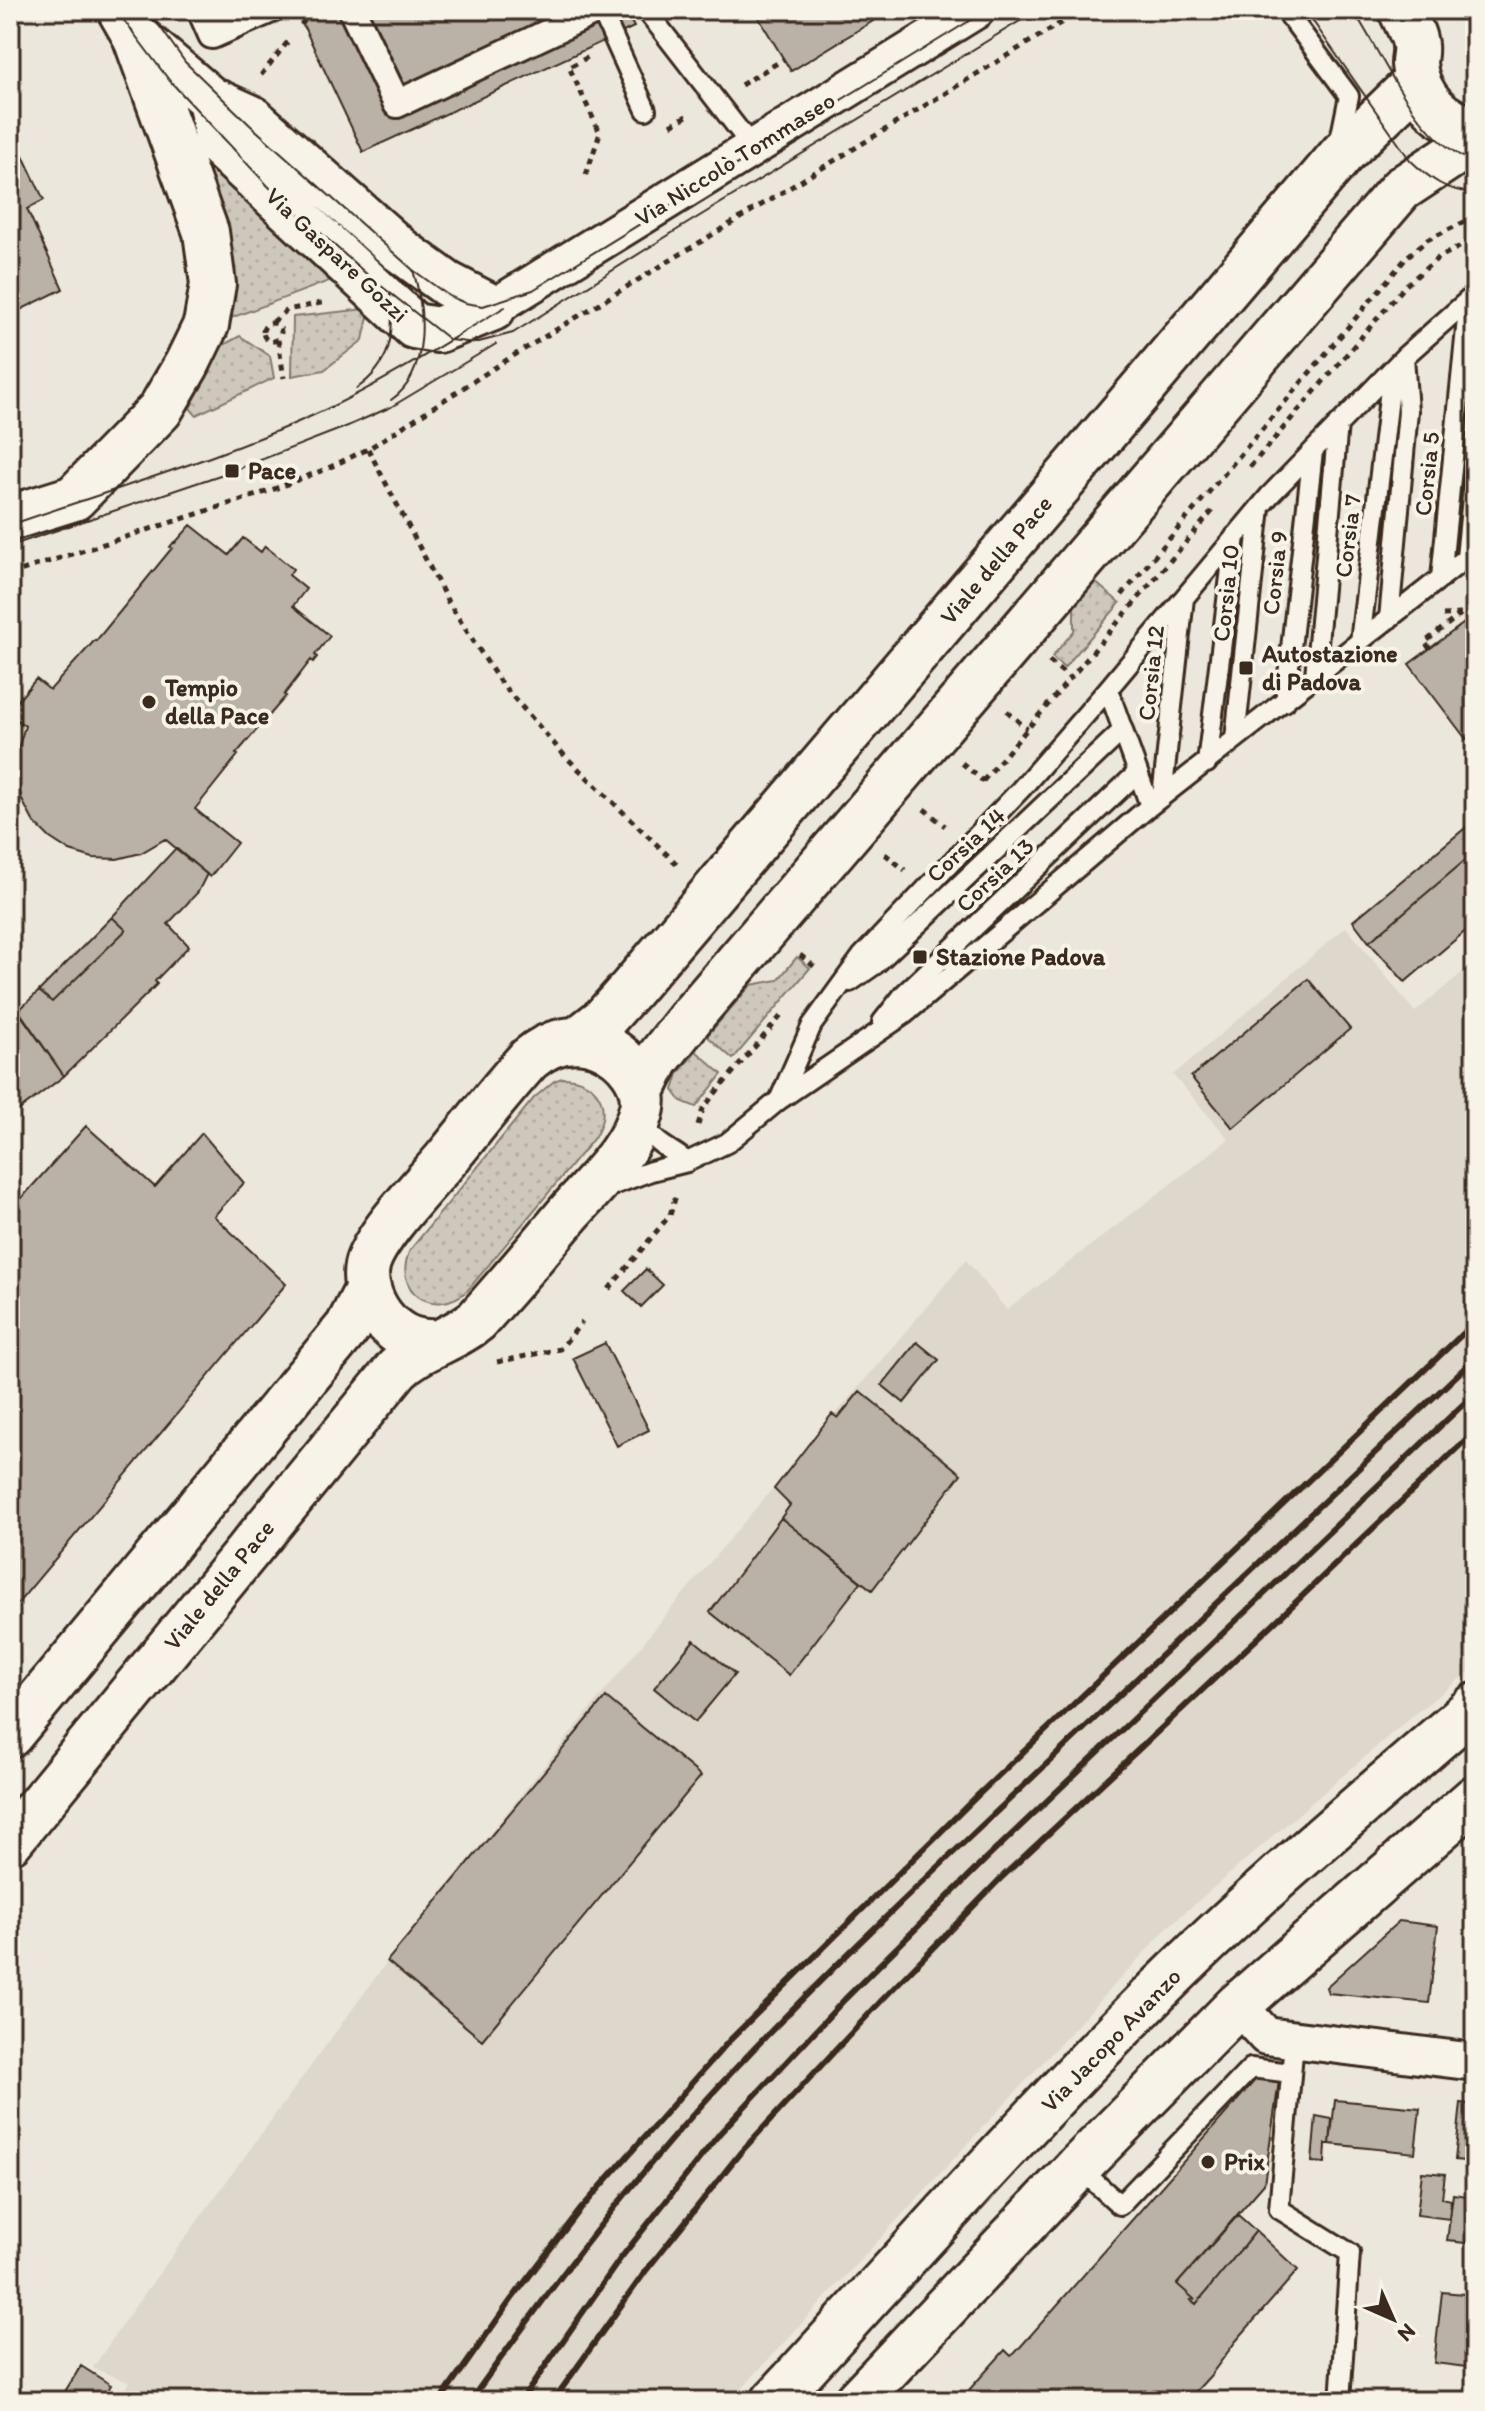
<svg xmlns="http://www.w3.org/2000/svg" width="1485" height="2411" font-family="Itim,sans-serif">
	<defs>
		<pattern id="grass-dots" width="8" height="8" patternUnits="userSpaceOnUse" patternTransform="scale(2)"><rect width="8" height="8" fill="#cec8bc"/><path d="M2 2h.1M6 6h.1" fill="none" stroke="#b2aca1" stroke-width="1.8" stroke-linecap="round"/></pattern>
	</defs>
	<rect width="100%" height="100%" fill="#ece7dc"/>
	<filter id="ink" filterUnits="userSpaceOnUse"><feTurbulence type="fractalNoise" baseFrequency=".0125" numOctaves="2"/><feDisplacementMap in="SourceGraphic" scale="16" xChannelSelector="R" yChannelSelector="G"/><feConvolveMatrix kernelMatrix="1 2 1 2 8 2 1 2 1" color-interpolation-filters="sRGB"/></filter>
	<g filter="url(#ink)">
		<path fill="#ddd7cc" d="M1346,927l69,85 60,-50v705l-63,49 -244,211 -438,474h-612l11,-19 -36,-14 35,-52 267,-365 279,-346 292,-345 41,50 222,-171 -56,-64z"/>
		<path fill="url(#grass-dots)" stroke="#84796d" stroke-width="2" d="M186,142l151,136 -114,43z
			M365,309l3,8 -5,23 -39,30 -32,6 1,-59z
			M240,336l30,20 4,22 -78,37 -6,-7 27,-51 1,-9z
			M1094,581l26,22 -56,65 -12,-11 22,-26v-27z
			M797,957l13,11 -77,91 -26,-23 44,-51 27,-5z
			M696,1051l26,23 -26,33 -15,-6 -8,-11 5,-16z
			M562,1078c36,0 52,29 32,60l-126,152c-34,30 -77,2 -58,-40l124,-152 20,-17z"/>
		<path fill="#bab2a7" stroke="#3b2a1e" stroke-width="2" d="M296,10h329l9,17 -271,125z
			M754,10h137l-100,61z
			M10,128l34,72 -17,9 36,80 -53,26z
			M191,525l38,30 14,-17 18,14 4,-6 28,23 -4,6 17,14 -13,17 37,30 -15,19 2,2 -4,5 -2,-2 -27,35 2,1 -50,58 2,1 -43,54 42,34 -27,34 -45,-38 -24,14 -24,6 -24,-1 -23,-7 -20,-13 -17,-17 -11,-21 -6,-24 1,-24 8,-26 -15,-11v-5l26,-31 14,11 45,-50 1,1 76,-93 -2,-1 4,-5 1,1z
			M1475,615v118l-9,6 -57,-75z
			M1475,820v32l-106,90 -16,-21z
			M175,849l32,25 -9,18 -30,32 21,22 -34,35 2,3 -93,92 -46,-65 21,-20 13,11 74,-72 -14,-13z
			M1475,852v71l-70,59 -36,-40z
			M112,917l14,13 -74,72 -13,-11z
			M1308,979l42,50 -117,99 -42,-51z
			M10,998l54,78 -54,41z
			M86,1126l69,61 47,-54 42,50 -30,33 72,68 -272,324 -4,-3v-394z
			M646,1269l17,16 -22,22 -17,-16z
			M917,1342l22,18 -35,43 -22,-18z
			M605,1343l44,87 -32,16 -44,-88z
			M860,1391l101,83 -89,116 -91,-72 9,-13 -16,-16 58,-75 6,4z
			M781,1518l80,64 -72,93 -79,-63z
			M694,1640l41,34 -40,48 -41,-34z
			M606,1697l95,79 -219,264 -95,-79z
			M1399,1921l39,5 -9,77 -101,-10 -2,-6z
			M1256,2079l23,2 -15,103 -87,100 17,15 -3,1 5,4 60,-73 42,39 -62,71 -26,35 -23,25h-228l46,-51 6,6 4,-3z
			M1335,2100l85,8 -5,45 -85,-9z
			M1461,2103l14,2v57l-20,-2z
			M1316,2116l16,3 -2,25h-4l-1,19 -13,-1z
			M1422,2172l23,2 -3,24 9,2 -2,19 -32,-4z
			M1453,2194l22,3v47l-28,-3z
			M1238,2215l18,16 -60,73 -5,-4 3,-1 -17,-15z
			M1471,2276l4,1v18h-6z
			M1442,2292l33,3v73l-41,-5z
			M81,2366l30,19 -10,16h-42z"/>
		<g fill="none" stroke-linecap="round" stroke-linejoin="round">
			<g stroke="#3b2a1e" stroke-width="24">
				<path id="service" d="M601,10l45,100
					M646,10l107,138
					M1285,10l64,86 -8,39
					M1466,558l9,-91
					M1441,578l28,-279
					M1389,619l19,-208 -4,-54
					M1360,642l32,-270
					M1315,676l23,-252
					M1108,689l42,117
					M1285,702l28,-251
					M1235,739l25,-232
					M1207,763l28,-227
					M1162,797l22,-199
					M850,982l26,-18 247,-234
					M882,1022l22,-28 233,-221
					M780,1098l32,-73 50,-69 159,-167 87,-100 162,-194 134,-138 71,-63
					M645,1117c4,28 24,29 42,45
					M605,1188l46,-17 36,-9 40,-19 52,-43 126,-86 245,-208 325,-255
					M1294,2042l-15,167 71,44 -10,148
					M1078,2167l42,38 131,-137 40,5"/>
			</g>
			<g stroke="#3b2a1e" stroke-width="32">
				<path id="pedestrian" d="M201,10l11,25 57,-25
					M352,10l45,94 200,-94"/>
			</g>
			<g stroke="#3b2a1e" stroke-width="42">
				<path id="minor" d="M493,308l483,-298
					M1238,2005l28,31 209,26"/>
			</g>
			<g stroke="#3b2a1e" stroke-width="50">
				<path id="tertiary" d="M1401,10c5,11 13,24 14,35 1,7 -1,13 -1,19 3,33 28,60 61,64
					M137,37l73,62 40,18 150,133 47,34 46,24
					M210,99l9,46 195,181 24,4 55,-22
					M10,518l64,-20 86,-88 27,-46 19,-39 7,-41 -7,-52 -71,-196 -15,-26
					M577,1040l27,-21 26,-29 712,-836 75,-73
					M642,1091l15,-31 38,-48 706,-823 74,-49
					M10,1735l338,-408 20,-39
					M10,1841l387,-472c23,-23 55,-28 80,-49 31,-35 62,-71 92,-107 26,-30 65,-65 73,-105 5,-26 -17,-52 -40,-62 -27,-12 -52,-5 -73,13 -29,32 -55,66 -82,99 -20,24 -74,79 -80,108 -4,19 6,42 19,56 15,16 32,22 54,20"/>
			</g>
			<g stroke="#3b2a1e" stroke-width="50">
				<path id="secondary" d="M774,2401c127,-138 252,-279 385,-412 100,-100 210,-190 316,-283
					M857,2401l221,-234 160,-162 237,-207"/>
			</g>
			<path stroke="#3b2a1e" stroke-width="5" stroke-dasharray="6 6" stroke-linecap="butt" d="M301,25l12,-15
				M261,75l29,-36
				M741,85l43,-26
				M671,125l19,-11
				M586,175l14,-42 -31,-66 21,-11 1,2
				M273,322l14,-12 39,-8
				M263 332a9 9 0 1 1 18 0a9 9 0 1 1-18 0Z
				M278,340l6,38
				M368,449l80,153 52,80 65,74 115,111
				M1250,467l156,-182 32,-27 37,-19
				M10,574l259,-83 57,-22 42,-20 140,-90 574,-349
				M1122,595l286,-339 19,-16 48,-23
				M1443,615l19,-1
				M1430,649l-5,-7 50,-39
				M1049,661l21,17
				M1007,711l20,18
				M962,763l21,18
				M983,781l232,-273
				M924,809l21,17
				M885,854l20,16
				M800,955l16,13
				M698,1125l5,-16 9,-12 69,-81
				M609,1289l61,-74 6,-20
				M497,1362l63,-13 22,-27"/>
			<use href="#service" stroke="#f7f3e8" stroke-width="18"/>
			<use href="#pedestrian" stroke="#f7f3e8" stroke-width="26"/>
			<use href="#minor" stroke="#f7f3e8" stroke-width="36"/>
			<use href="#tertiary" stroke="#f7f3e8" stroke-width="44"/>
			<use href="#secondary" stroke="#f7f3e8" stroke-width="44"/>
			<path stroke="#3b2a1e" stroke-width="2" d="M116,10l53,70 100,107 102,91 79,62 25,3 38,-10 167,-105 358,-218
				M148,10l37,52 65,63 163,145 36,26 16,7 18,3 50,-16 454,-280
				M1305,10l105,150c20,19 37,32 65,33
				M1353,10c34,52 61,128 122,153
				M356,389c36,-25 39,-55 34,-95
				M391,400c39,-26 34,-91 22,-130
				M10,525c107,-37 218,-69 321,-118 61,-29 116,-66 174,-100
				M10,546l222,-75 111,-43 48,-21 105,-63"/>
			<path stroke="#3b2a1e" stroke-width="6" d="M440,2401l71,-101 69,-90 149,-169 248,-245 498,-474
				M470,2401c72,-101 146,-201 229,-293 99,-110 208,-211 316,-314 153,-146 307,-290 460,-436
				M521,2401l99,-142 100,-126 125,-134 141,-140 489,-466
				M553,2401l92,-129 95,-119 142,-153 119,-122 273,-255 201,-192"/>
		</g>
	</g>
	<g fill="#3b2a1e" stroke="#f7f3e8" stroke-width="3">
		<rect x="224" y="463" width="16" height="16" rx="4"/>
		<rect x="1238" y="660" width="16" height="16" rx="4"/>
		<circle cx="149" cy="702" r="8"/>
		<rect x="912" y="949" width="16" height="16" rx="4"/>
		<circle cx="1208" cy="2162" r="8"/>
	</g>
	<g text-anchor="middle" stroke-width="8" stroke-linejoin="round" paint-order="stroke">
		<g font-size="24" fill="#3b2a1e" stroke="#f7f3e8">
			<text transform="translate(735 159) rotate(-32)" y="8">Via Niccolò Tommaseo</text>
			<text transform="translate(337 255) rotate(43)" y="8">Via Gaspare Gozzi</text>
			<text transform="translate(1427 474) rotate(-84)" y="8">Corsia 5</text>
			<text transform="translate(1348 536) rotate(-83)" y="8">Corsia 7</text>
			<text transform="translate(996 560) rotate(-50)" y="8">Viale della Pace</text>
			<text transform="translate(1275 573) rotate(-84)" y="8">Corsia 9</text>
			<text transform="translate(1226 593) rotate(-84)" y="8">Corsia 10</text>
			<text transform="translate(1151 673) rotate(-84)" y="8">Corsia 12</text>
			<text transform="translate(966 845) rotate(-43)" y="8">Corsia 14</text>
			<text transform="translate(995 875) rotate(-43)" y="8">Corsia 13</text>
			<text transform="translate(219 1585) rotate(-51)" y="8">Viale della Pace</text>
			<text transform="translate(1111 2040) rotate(-46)" y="8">Via Jacopo Avanzo</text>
		</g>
		<g font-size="24" font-weight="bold" fill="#3b2a1e" stroke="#f7f3e8" text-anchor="start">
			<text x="248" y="479">Pace</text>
			<text x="1262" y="662">Autostazione<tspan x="1262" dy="28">di Padova</tspan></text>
			<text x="165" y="696">Tempio<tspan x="165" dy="28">della Pace</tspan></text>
			<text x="936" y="965">Stazione Padova</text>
			<text x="1224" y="2170">Prix</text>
		</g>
	</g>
	<rect width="1485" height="2411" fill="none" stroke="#f7f3e8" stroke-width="40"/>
	<rect x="20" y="20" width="1445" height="2371" fill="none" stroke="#3b2a1e" stroke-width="3" filter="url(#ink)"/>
	<g transform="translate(1393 2319) rotate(135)" stroke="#f7f3e8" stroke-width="6" paint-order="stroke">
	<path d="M0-6L14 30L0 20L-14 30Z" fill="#3b2a1e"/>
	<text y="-12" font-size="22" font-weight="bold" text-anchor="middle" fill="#3b2a1e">N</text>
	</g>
</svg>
